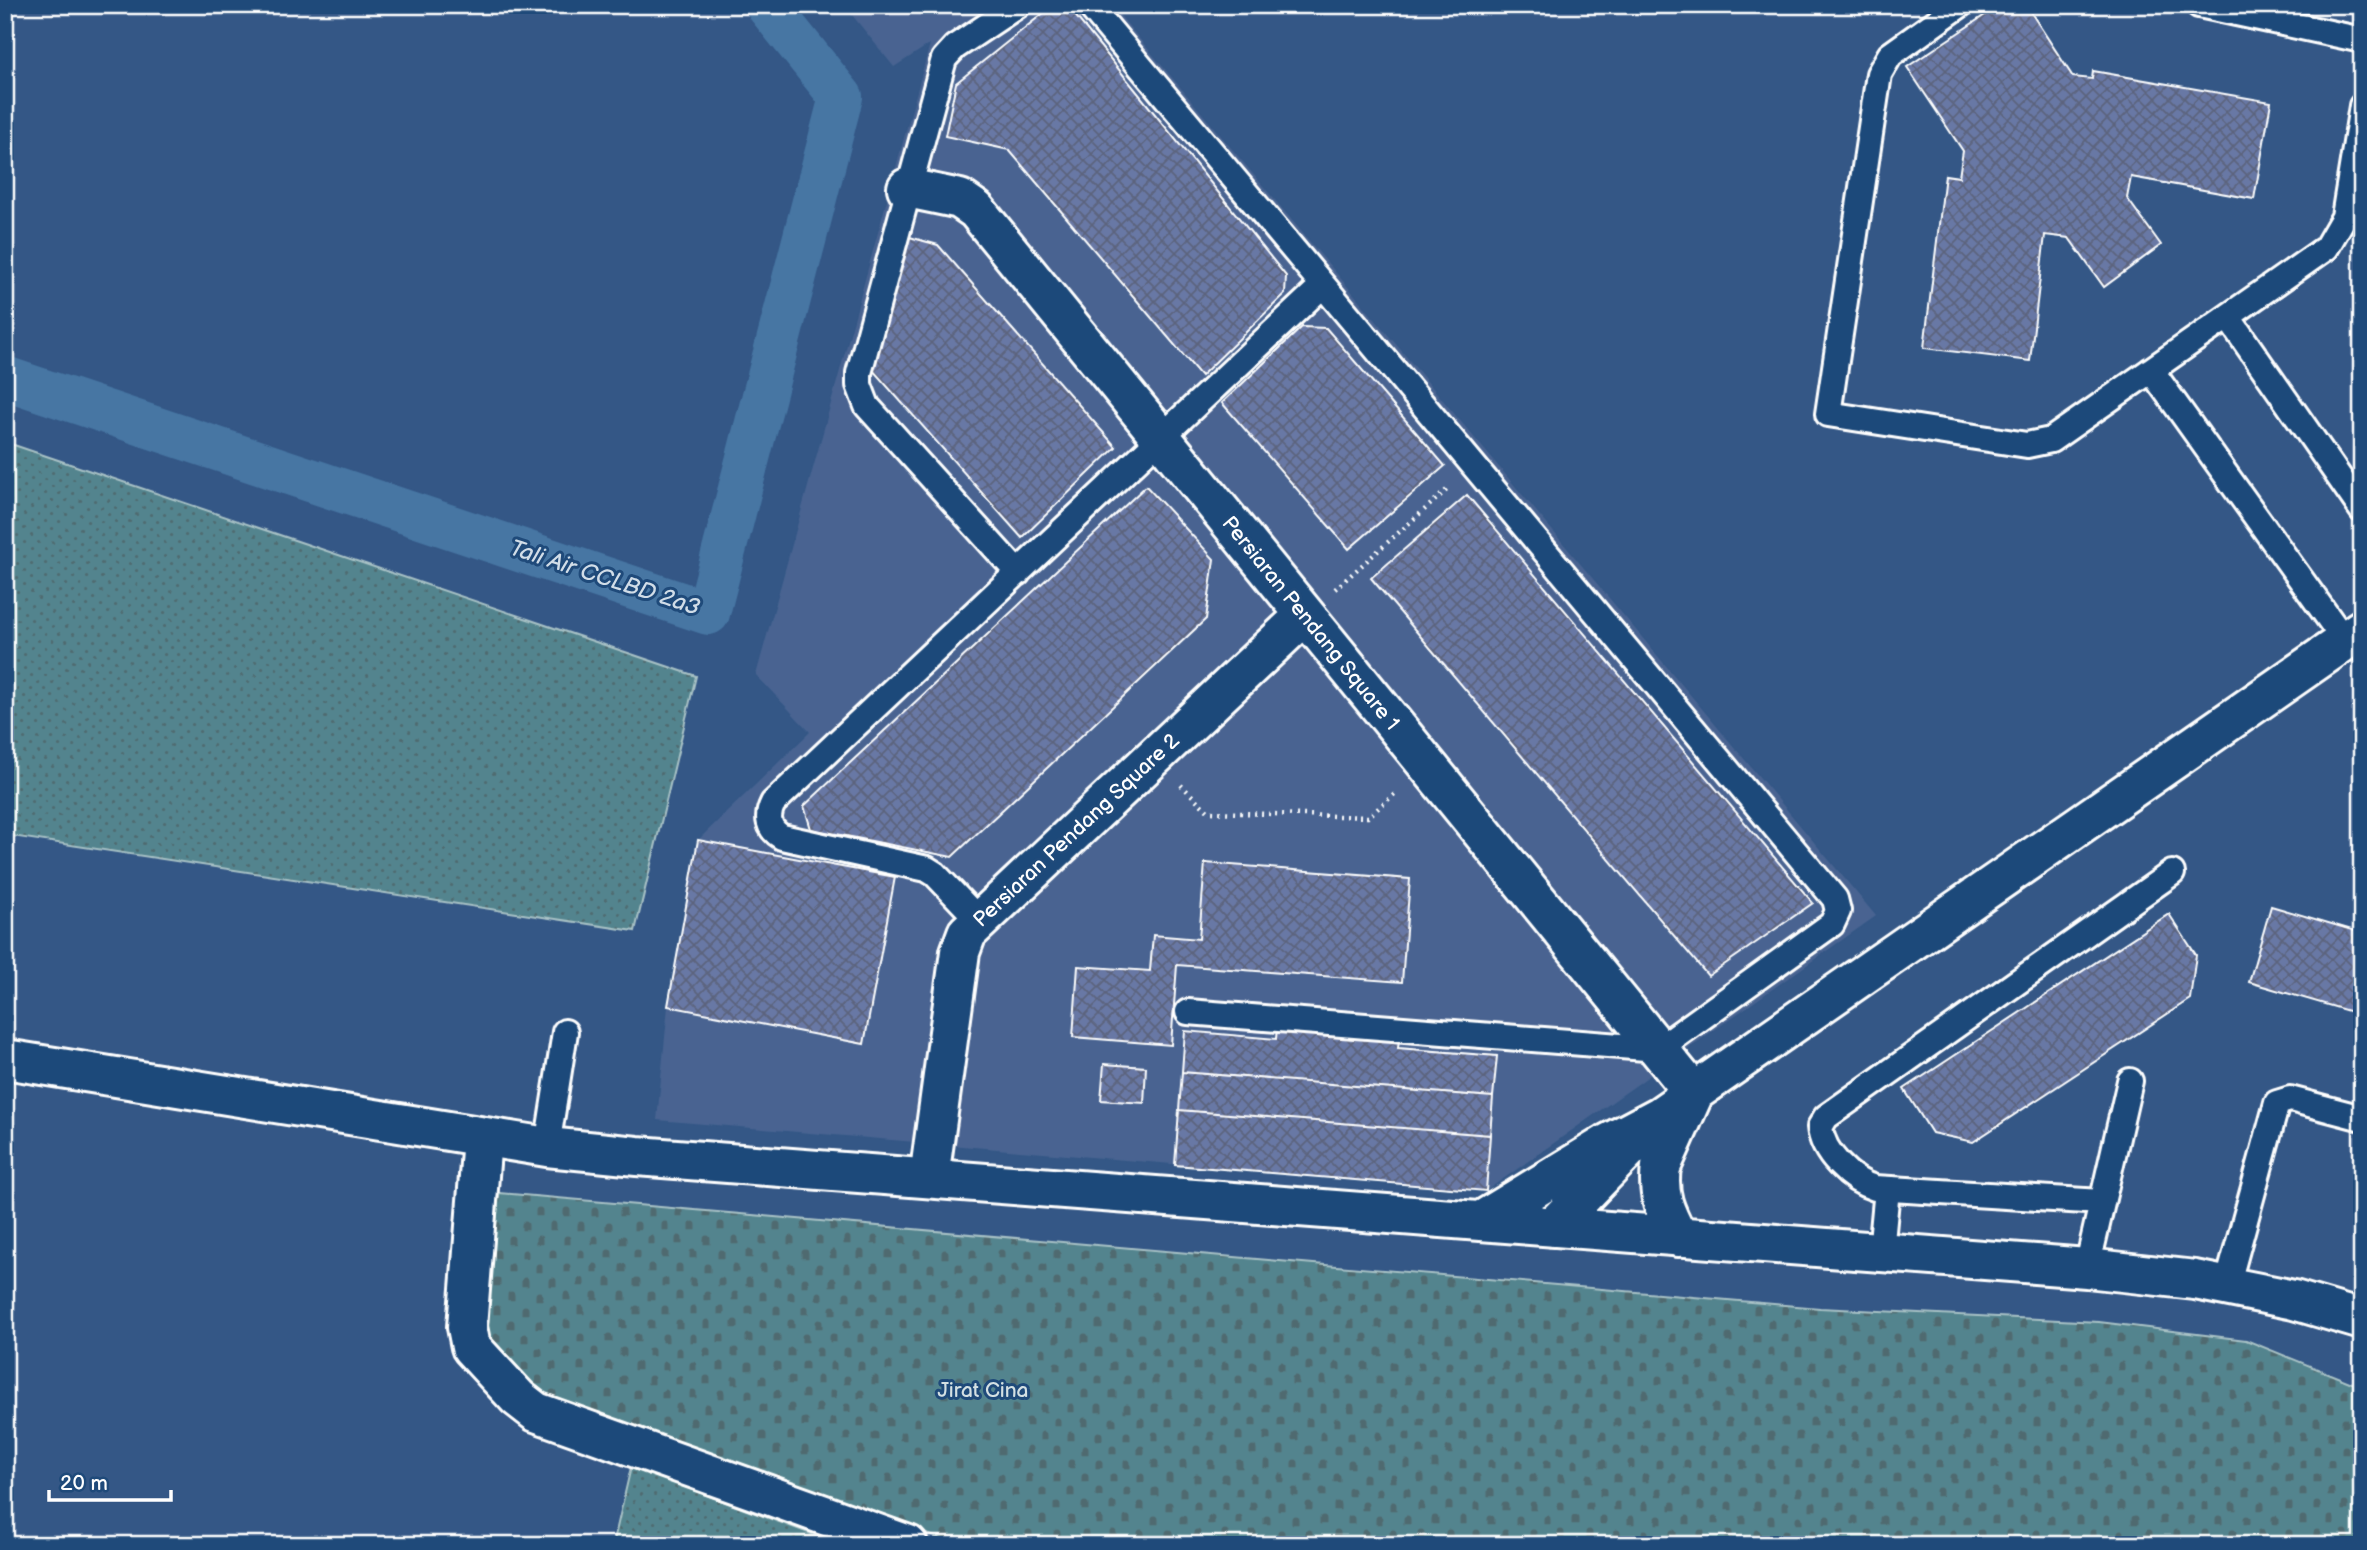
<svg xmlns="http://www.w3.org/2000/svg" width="2367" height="1550" font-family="'Balsamiq Sans',sans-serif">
	<defs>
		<pattern id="grass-dots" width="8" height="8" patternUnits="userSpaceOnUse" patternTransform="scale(1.75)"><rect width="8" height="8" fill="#53848e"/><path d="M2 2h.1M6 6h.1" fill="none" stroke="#506b70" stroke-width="1.8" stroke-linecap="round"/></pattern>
		<pattern id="cemetery-stones" width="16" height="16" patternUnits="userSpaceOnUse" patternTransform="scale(1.75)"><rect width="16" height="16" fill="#53848e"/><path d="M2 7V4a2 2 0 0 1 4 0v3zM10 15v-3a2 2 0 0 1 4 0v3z" fill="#506b70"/></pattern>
		<pattern id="building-cross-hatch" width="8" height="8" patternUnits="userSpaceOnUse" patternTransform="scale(1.75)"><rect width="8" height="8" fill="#6878a5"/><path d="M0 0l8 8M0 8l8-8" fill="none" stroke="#5b647d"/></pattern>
	</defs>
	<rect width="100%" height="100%" fill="#345786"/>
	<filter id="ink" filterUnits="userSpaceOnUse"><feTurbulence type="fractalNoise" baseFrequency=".0143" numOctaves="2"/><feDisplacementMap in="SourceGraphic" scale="14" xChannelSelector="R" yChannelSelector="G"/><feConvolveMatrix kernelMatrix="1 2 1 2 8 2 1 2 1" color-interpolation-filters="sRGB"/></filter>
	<g filter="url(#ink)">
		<path fill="#486491" d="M844,5h267l765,911 -390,275 -829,-71 11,-114 30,-166 112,-108 -54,-57 174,-631 -36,23z"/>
		<path fill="url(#grass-dots)" stroke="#a9c2c6" stroke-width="2" d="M5,442l691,234 -61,255 -630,-96z
			M631,1467l210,78h1h-229z"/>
		<path fill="url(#cemetery-stones)" stroke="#a9c2c6" stroke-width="2" d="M499,1193l1321,115 279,14 147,18 116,47v158h-1404l-423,-150 -50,-51z"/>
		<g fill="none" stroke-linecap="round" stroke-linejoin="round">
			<path stroke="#4676a3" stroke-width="44" d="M5,378l703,235 133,-516 -74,-92"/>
		</g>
		<path fill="url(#building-cross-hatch)" stroke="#fff" stroke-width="2" d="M2000,5h26l47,72 19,2 1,-8 178,31 -17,97 -123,-22 -4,21 34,47 -57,42 -35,-49 -24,-3 -15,126 -106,-13 21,-173 14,2 4,-26 -56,-84z
			M1051,7l19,2 216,267 -1,18 -84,82 -192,-226 -64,-14 11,-53z
			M906,236l32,9 178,202 -94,91 -151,-170z
			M1302,327l24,1 119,138 -96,83 -127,-146z
			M1146,486l68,73 -8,60 -254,238 -141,-28 -7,-23z
			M1467,495l346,408 -105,73 -337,-398z
			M698,840l197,37 -31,167 -196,-38z
			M1205,863l205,16 -8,103 -225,-17 -6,80 -98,-8 5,-71 72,5 3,-36 46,4z
			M2271,906l91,27v82l-113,-33z
			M2169,914l27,41 -6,44 -217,143 -41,-9 -28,-44z
			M1277,1028l122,11 -1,9 99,8 -4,41 -311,-25 3,-41 91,8z
			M1104,1064l42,3 -2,36 -43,-3z
			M1182,1072l311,25 -3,38 -311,-25z
			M1179,1110l311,25 -4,56 -311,-26z"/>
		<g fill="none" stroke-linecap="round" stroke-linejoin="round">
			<g stroke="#fff" stroke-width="30">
				<path id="lane" d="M1018,5l-63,42 -11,12 -85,314v12l8,21 151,167
					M1089,5l234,280
					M1960,5l-70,50 -11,19 -51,340 199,31 24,-5 275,-192 18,-31 18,-111
					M2199,5l163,35
					M2228,317l134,193
					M2151,370l194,271
					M979,920l-44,-46 -8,-5 -145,-32c-14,-8 -16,-20 -9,-34l550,-518 512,614 3,12 -6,13 -174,125 -470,-37
					M547,1147l18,-115
					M2102,1202l-227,-14c-24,-7 -53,-35 -55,-61l6,-10 346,-244
					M1881,1252l6,-63
					M2087,1268l43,-187
					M2227,1286l50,-183 13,-4 72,19"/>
			</g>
			<g stroke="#fff" stroke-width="44">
				<path id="street" d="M907,188l53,11 16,11 718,883
					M482,1138l-15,189 4,20 47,51 18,14 372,133
					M929,1178l31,-226 7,-19 338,-318"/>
			</g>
			<g stroke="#fff" stroke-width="44">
				<path id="secondary" d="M5,1059l542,88 90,9 1450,112 108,12 99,20 68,20
					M1481,1221l126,-77 53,-28 702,-487
					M1553,1227l81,-84
					M1678,1237c-13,-25 -21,-42 -17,-70l33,-74"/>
			</g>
			<path stroke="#fff" stroke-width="4.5" stroke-dasharray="2 5" stroke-linecap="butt" d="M1335,589l114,-101
				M1181,785l28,27 159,5 29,-25"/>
			<use href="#lane" stroke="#1f4a7a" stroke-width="24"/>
			<use href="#street" stroke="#1f4a7a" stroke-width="38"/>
			<use href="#secondary" stroke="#1f4a7a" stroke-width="38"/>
		</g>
	</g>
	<g text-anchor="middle" stroke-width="6" stroke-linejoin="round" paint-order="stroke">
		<g font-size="21" fill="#fff" stroke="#1f4a7a">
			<text transform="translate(1311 623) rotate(51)" y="7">Persiaran Pendang Square 1</text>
			<text transform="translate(1076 830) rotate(-43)" y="7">Persiaran Pendang Square 2</text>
		</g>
		<g font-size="21" fill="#d4e0e3" stroke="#1f4a7a">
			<text x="983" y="1397">Jirat Cina</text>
		</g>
		<g font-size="23" font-style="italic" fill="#d1dde8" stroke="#1f4a7a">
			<text transform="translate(605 577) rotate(18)" y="8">Tali Air CCLBD 2a3</text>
		</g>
	</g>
	<rect width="2367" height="1550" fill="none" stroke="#1f4a7a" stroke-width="28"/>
	<rect x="14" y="14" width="2339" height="1522" fill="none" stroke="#fff" stroke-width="2.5" filter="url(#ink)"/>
	<path d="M49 1490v10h122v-10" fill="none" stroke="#ffffff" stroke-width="3.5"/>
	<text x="60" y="1490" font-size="21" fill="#ffffff" stroke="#1f4a7a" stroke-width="5" paint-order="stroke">20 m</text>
</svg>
